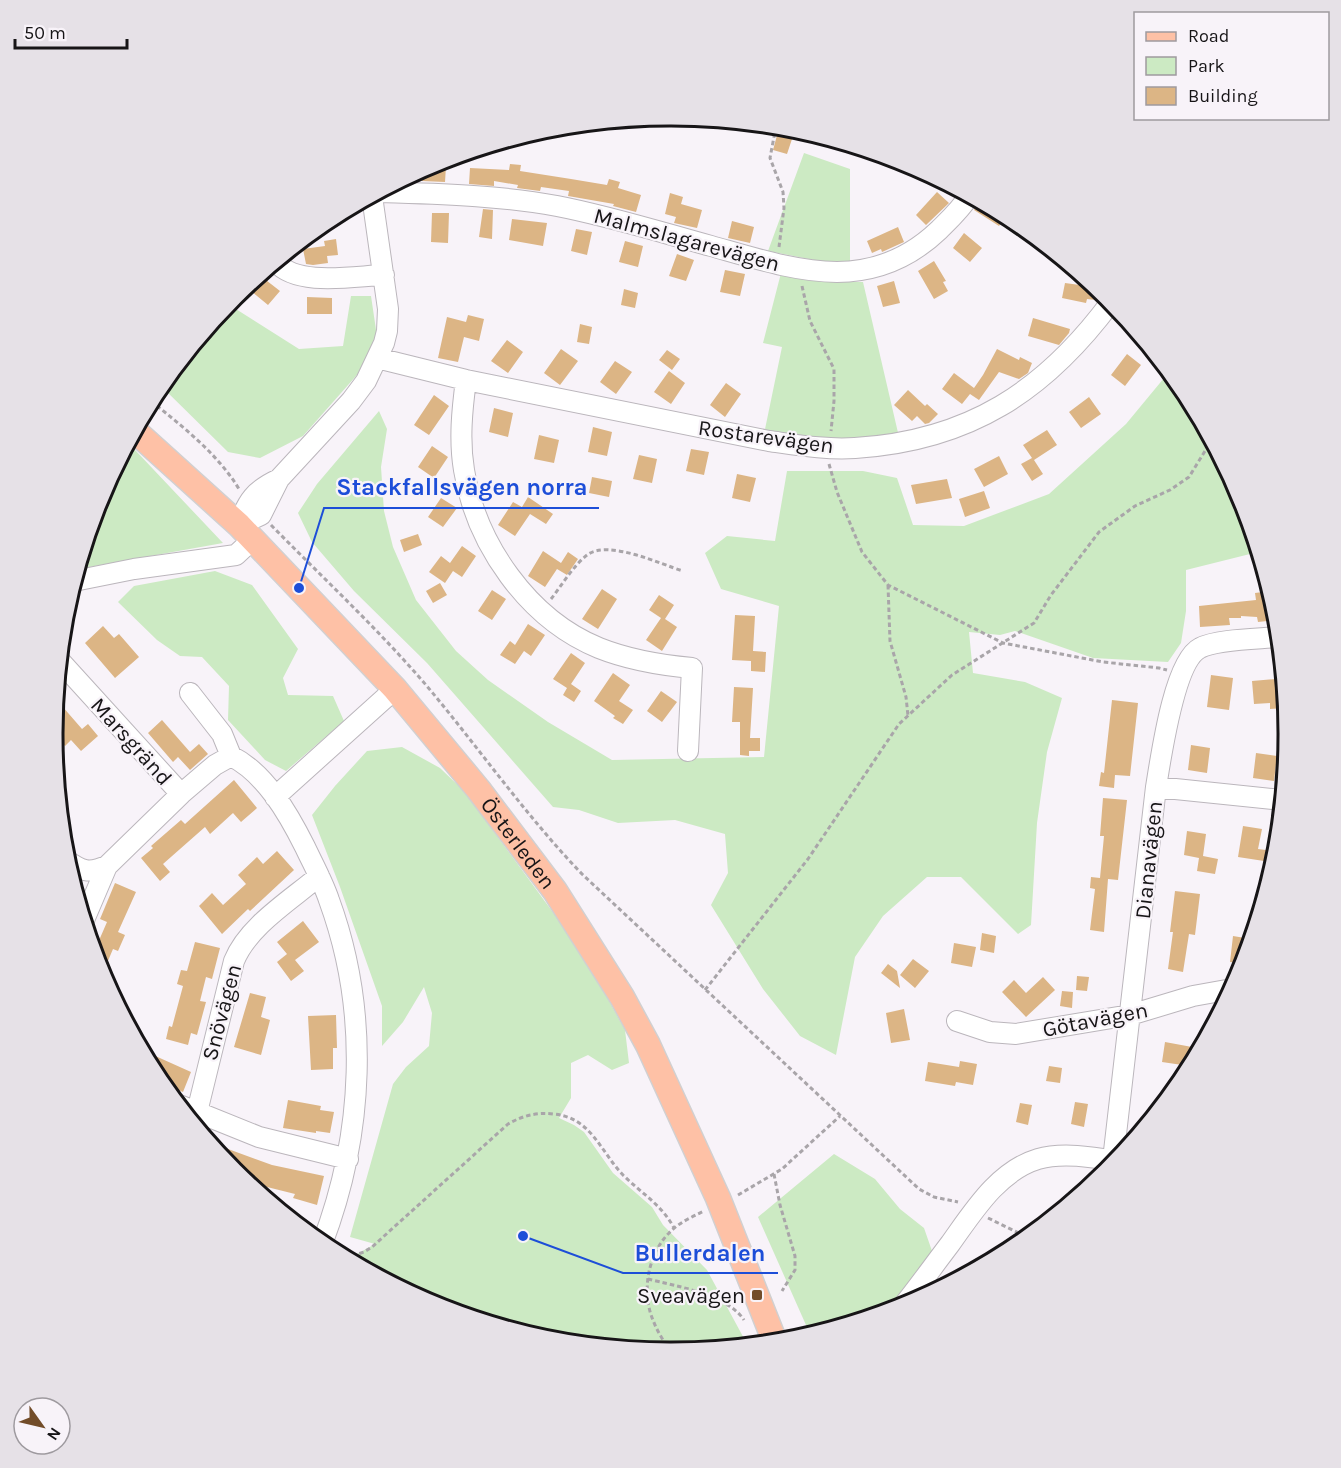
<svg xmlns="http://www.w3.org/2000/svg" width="1341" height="1468" font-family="Karla,sans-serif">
	<rect width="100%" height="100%" fill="#f8f3f9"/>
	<path fill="#cceac3" d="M804,153l46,16v98l-82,-16z
		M781,273l35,8 47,1 36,155 -54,5 -81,-8 18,-87 -19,-4z
		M351,296h20l8,54 -76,86 -43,22 -32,-6 -67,-66 67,-82 71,45 44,-3z
		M1122,315l47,57 -52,-52z
		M1169,372l16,19 57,107 16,54 -72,18v41l-5,32 -13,19 -75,-4 -78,-27 -15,4 -31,-3 4,41 52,9 37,16 -15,54 -10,71 -6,102 -13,9 -57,-57h-34l-44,39 -28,41 -19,98 -36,-19 -37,-47 -52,-84 17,-32 -3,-39 -50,-14 -57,3 -39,-13 -26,-3 -126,-144 -73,-72 -42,-49 -14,-29 19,-29 62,-73 8,18 -6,38 3,44 9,36 23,53 40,51 32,29 60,42 64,38 152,-3 15,-151 -58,-17 -16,-36 22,-17 48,5 12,-70h76l34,7 16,47 51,1 85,-32 77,-70z
		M128,445l8,6 87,92 -145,26 22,-72z
		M215,571l37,14 46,64 -15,29 5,17 45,1 11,25 -58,50 -21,-11 -37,-40 1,-34 -27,-29 -22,-1 -23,-16 -39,-38 16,-16z
		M402,747l38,21 24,23 96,131 42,66 23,42 4,33 -17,7 -24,-15 -17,8v35l-12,20 15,7 10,7 29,41 39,34 11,18 44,45 40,74 -77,8 -120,-12 -116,-35 -84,-47 25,-14 -25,-7 43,-153 13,-17 23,-21 3,-33 -8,-26 -21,35 -21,24v-40l-42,-119 -28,-72 23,-29 32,-35z
		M834,1154l41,25 25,30 24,19 8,23 -39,58 -83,25 -52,-117z"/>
	<path fill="#dcb585" d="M779,128l15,5 -7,21 -14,-4z
		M510,164l11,1 -1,6 51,8 36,6 2,-6 11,3 -2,6 23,7 -5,17 -23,-6 1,-2 -46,-8 1,-5 -28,-4 -1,4 -23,-3 1,-3 -24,-4v5l-25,-2 1,-16 39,2z
		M429,166h17l-1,16 -23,-1v-12z
		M937,192l12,11 -23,22 -10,-10z
		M670,193l13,4 -2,7 21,6 -5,18 -23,-5 2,-6 -11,-3z
		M979,202l27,14 -7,10 -25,-16z
		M483,209l10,1 -1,29 -13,-2z
		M432,213h17l-1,30 -17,-1z
		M512,219l35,4 -4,23 -34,-6z
		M732,221l22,6 -4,16 -22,-5z
		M898,227l6,15 -22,10 -1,-3 -9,4 -5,-12z
		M576,229l16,3 -5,23 -16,-4z
		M964,233l18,15 -12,14 -17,-14z
		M336,239l2,16 -11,1 1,7 -15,2 -7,-1 -3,-15 22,-3 -1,-5z
		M625,241l18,5 -5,21 -19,-5z
		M677,254l17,6 -8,21 -17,-5z
		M934,261l12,20 -3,1 5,9 -14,8 -16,-28z
		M725,270l20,4 -5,22 -20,-4z
		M262,277l18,14 -12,14 -17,-14z
		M894,281l6,22 -17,4 -6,-21z
		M1088,281l15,12 -6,7 -10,-1 -1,4 -24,-5 3,-15 22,3z
		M624,289l14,4 -3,15 -14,-3z
		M307,297l25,1v16h-25z
		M468,315l16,4 -5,22 -15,-4 -6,25 -20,-4 9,-41 19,5z
		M1033,318l37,11 -1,4 -10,12 -31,-9z
		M580,324l12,3 -3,17 -12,-2z
		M507,340l16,12 -15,21 -17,-12z
		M561,349l17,12 -18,24 -16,-12z
		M997,349l22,11 1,-3 12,6 -4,10 -9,6 -20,-7 -20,28 -9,-6 -8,10 -20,-15 12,-16 20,15 9,-13z
		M667,350l13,9 -8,11 -13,-10z
		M1127,354l14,11 -16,21 -14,-11z
		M615,361l17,11 -16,22 -16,-12z
		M669,371l16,12 -14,21 -17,-12z
		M726,383l15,11 -16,23 -15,-12z
		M908,390l17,16 2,-2 11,10 -9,9 -4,1 -8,-8 -5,5 -18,-16z
		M434,395l15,11 -20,29 -15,-10z
		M1089,397l12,17 -20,14 -12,-16z
		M494,408l19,5 -5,24 -19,-5z
		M593,427l19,5 -5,24 -19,-4z
		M1047,430l10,15 -23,15 9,14 -11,7 -11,-17 11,-6 -9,-13z
		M539,435l20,5 -5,23 -20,-4z
		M432,446l16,11 -14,21 -16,-11z
		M691,449l18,3 -5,23 -18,-4z
		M639,455l18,4 -5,24 -19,-4z
		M999,456l9,18 -24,13 -10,-18z
		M737,474l19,4 -6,24 -18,-4z
		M592,477l20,4 -3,16 -20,-4z
		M947,479l5,19 -36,6 -5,-19z
		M984,491l6,17 -25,9 -6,-18z
		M528,497l25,17 -7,10 -16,-10 -15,22 -17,-11 15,-23 9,5z
		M441,498l16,10 -14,19 -15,-10z
		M418,534l4,11 -18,7 -4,-12z
		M462,546l14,10 -14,21 -9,-6 -8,12 -16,-11 12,-16 9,7z
		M543,551l18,12 7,-11 10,7 -11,16 -10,-6 -12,18 -17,-11z
		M440,583l7,12 -14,8 -7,-12z
		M602,589l15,10 -19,30 -16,-10z
		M492,590l14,9 -14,21 -14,-9z
		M1270,591l7,29 -19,2 -1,-5 -16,-1v2h-12l1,7 -30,2 -1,-21 57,-6 -1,-7z
		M659,595l15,10 -9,14 12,8 -15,24 -16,-11 15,-22 -12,-8z
		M735,615l20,1 -2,35 13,1 -1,20 -14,-1v-10l-19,-1z
		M528,624l17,11 -14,21 -7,-5 -9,13 -15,-9 10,-14 5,4z
		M103,626l11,12 5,-4 20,23 -24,21 -30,-35z
		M571,653l14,10 -14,21 10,7 -7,11 -11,-7 4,-7 -14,-9z
		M613,673l17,12 -11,16 14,9 -10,14 -10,-6 2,-2 -21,-15z
		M1211,675l22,3 -4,32 -22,-3z
		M1276,679l1,15h8l1,14 -16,1v-6l-16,1 -2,-23z
		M734,687l19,1 -3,50h10v13h-11v5l-9,-1v-33h-8z
		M661,691l16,11 -15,20 -15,-11z
		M1112,700l26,3 -8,73 -15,-1 -1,13 -15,-2 2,-14 3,1z
		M62,706l20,23 6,-5 10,12 -17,15 -10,-11 -6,6 -12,-14 2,-20z
		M162,720l28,32 9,-8 9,10 -18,16 -12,-13 -5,5 -25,-29z
		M1191,745l19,3 -3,25 -19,-3z
		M1256,753l21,3 -3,25 -21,-3z
		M234,780l23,28 -16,14 -8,-9 -23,21 -5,-7 -42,37 7,8 -10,9 -19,-23 12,-10 -2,-2 30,-26 4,4z
		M1103,798l24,2 -9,80 -10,-1 -4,53 -14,-2 5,-41 -5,-1 1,-11 9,1 4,-42h-4z
		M1243,826l19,3 -4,20 8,1 -2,11 -26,-4z
		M1187,831l19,3 -3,22 15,3 -3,15 -18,-3 2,-13 -15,-3z
		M277,851l17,19 -44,41 -2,-2 -26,25 -23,-28 13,-13 11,12 23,-21 -8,-9 19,-18 6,7z
		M115,883l21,9 -18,40 7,3 -7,16 -5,-2 -11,26 -8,-23 13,-30 -7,-3z
		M1175,891l25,3 -5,41 -6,-1 -6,38 -15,-3 5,-37h-3z
		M303,921l16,21 -24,18 9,11 -13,10 -14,-19 10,-8 -10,-12z
		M982,933l14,3 -2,17 -14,-3z
		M1233,936l18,3 -7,25 -14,-2z
		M195,942l25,6 -8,31 -6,-2 -6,24 6,1 -9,33 -6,-2 -3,12 -22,-6 3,-13 3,1 11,-41 -6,-2 4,-14 6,1z
		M954,943l22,4 -4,20 -21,-4z
		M913,959l16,12 -14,17 -15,-13z
		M888,964l9,7 3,17 -19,-15z
		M1077,976l12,1 -2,14 -11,-1z
		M1043,977l12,13 -29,27 -24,-25 12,-12 12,13z
		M1062,991l11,1 -1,16 -12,-2z
		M250,993l16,4 -5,20 9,3 -9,35 -27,-8z
		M904,1009l6,31 -19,3 -5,-30z
		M336,1015l1,33h-4v21l-22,1 -3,-54z
		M1165,1042l27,5 -3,19 -27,-4z
		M142,1050l49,22 -8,20 -23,-10z
		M960,1061l17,3 -4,21 -17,-3 -1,4 -30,-5 3,-19 31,5z
		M1049,1066l13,2 -2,15 -14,-2z
		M288,1100l33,6 -1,4 14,2 -4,21 -14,-2v2l-33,-5z
		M1075,1102l13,2 -4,23 -13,-3z
		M1020,1103l12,2 -4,20 -12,-3z
		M209,1142l63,23 52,11 -7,29 -24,-7 2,-4 -32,-8 -21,-8 -9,-7z"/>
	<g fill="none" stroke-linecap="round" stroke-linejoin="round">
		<g stroke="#bbb6bc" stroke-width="22">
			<path id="minor" d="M380,192c59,2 118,3 177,14 52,10 103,26 154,40 82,23 158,51 228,-16 10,-10 22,-21 30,-34
				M276,262c21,25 78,14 108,13
				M377,358l89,22 303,61c29,4 58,9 86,7 114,-7 190,-57 256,-146
				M466,380c-4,30 -7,60 -2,90 12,74 64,149 135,178 30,12 60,17 93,20l-4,83
				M239,525l22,-10 18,-36 72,-78 15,-20 18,-38 3,-12 1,-22 -16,-113
				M239,525c8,-24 16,-35 40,-46
				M74,581l60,-12 102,-14 16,-15
				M60,661l121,133
				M190,693l32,41 9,22
				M1156,787l126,13
				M275,797l120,-108
				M66,860c16,11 22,14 41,6
				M319,876c-28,24 -71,50 -85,85l-37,151 62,25 89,22
				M84,920l23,-54 74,-72 34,-29 16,-9c34,17 57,57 74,91 8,17 18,35 24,53 41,112 35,234 -7,344
				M957,1021l33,11 26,2 114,-19 63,-19 39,-7
				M179,1105l18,7
				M1113,1160l43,-373c5,-30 18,-126 44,-139 17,-9 59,-9 79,-11
				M903,1306c16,-20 31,-41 47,-62 23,-32 48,-73 88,-85 24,-7 54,-2 78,2"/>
		</g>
		<g stroke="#d1d0d1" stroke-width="27">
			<g id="major">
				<path id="s1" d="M135,431l104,94 156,164 83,100 77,102 67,106 26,48 70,153 57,144"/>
			</g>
		</g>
		<path stroke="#a9a5a9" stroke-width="3" stroke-dasharray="4.5 3" stroke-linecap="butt" d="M776,126l-6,32 13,34 1,16 -5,39
			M802,286l8,35 24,48v32l-3,30
			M151,401c32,26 66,52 88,88
			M829,464l8,28 25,60 26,33 115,58 100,19 56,6 8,2
			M271,525c52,53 107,104 155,160 53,63 100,131 157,190l336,314 15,8 24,5
			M888,585l2,56 16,56 2,19
			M551,599c11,-14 22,-33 36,-44 21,-16 73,9 96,16
			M705,990l103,-131 91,-135 53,-49 82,-52 17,-28 48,-63 36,-26 35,-16 19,-13 16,-26 5,-12
			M774,1174l6,31 15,51v14l-13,21
			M738,1195l44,-26 58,-53
			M988,1218l39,19
			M345,1258l19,-6 8,-5 136,-123c14,-8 28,-12 45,-10 38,3 47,37 70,61 18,18 39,30 51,53
			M648,1279c28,7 80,16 96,41
			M671,1352c-7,-10 -14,-21 -18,-32 -12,-28 -5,-66 16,-87 9,-10 23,-16 35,-22"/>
		<use href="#minor" stroke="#fff" stroke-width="20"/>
		<use href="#major" stroke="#fec1a6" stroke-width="24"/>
	</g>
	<rect fill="#724c29" stroke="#f8f3f9" stroke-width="2" x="751" y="1289" width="12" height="12" rx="3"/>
	<g text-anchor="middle" stroke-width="4.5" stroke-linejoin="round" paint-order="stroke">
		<g font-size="22" fill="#171517" stroke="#f8f3f9">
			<text transform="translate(687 239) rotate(15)" y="8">Malmslagarevägen</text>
			<text transform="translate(766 436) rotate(8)" y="8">Rostarevägen</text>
			<text transform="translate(132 741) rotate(48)" y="8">Marsgränd</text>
			<text dy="8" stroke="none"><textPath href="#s1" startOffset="564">Österleden</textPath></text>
			<text transform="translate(1148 860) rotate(-84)" y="8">Dianavägen</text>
			<text transform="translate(221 1012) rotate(-75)" y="8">Snövägen</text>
			<text transform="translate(1095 1019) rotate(-11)" y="8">Götavägen</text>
		</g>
		<g font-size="22" fill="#171517" stroke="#f8f3f9" text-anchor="end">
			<text x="745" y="1303">Sveavägen</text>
		</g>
	</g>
	<path d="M0 0H1341V1468H0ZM670 126H671A607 607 0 0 1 1278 733V735A607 607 0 0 1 671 1342H670A607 607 0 0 1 63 735V733A607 607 0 0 1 670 126Z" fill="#e6e1e7" fill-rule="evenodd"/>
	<path fill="none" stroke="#171517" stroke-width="3" d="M670 126H671A607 607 0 0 1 1278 733V735A607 607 0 0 1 671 1342H670A607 607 0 0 1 63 735V733A607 607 0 0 1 670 126Z"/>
	<path fill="none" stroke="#1d4ed8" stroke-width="2" d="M299 588L324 508H599M523 1236L623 1273H778"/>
	<g fill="#1d4ed8" stroke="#f8f3f9" stroke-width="2">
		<circle cx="299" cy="588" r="6"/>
		<circle cx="523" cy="1236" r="6"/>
	</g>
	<g font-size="24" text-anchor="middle" font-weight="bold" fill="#1d4ed8" stroke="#f8f3f9" stroke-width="4.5" stroke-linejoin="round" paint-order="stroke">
		<text x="462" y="495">Stackfallsvägen norra</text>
		<text x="700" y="1261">Bullerdalen</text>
	</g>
	<rect x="1134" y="12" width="195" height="108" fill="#f8f3f9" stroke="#9e9a9f" stroke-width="1.5"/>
	<rect x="1146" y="32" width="30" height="9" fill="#fec1a6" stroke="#9e9a9f" stroke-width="1.5"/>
	<text x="1188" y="42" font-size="18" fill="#171517">Road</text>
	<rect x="1146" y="57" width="30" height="18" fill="#cceac3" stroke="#9e9a9f" stroke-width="1.5"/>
	<text x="1188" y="72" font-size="18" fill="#171517">Park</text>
	<rect x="1146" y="87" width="30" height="18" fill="#dcb585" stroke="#9e9a9f" stroke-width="1.5"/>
	<text x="1188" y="102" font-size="18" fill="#171517">Building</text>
	<g transform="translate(42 1426) rotate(124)"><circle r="28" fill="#f8f3f9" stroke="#9e9a9f" stroke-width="1.5"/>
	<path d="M0-4.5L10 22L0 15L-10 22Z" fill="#724c29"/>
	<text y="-9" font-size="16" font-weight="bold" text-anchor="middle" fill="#171517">N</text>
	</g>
	<path d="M15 39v9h112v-9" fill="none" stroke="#171517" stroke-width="3"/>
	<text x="24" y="39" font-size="18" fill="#171517" stroke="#f8f3f9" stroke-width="4.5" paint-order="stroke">50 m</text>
</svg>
